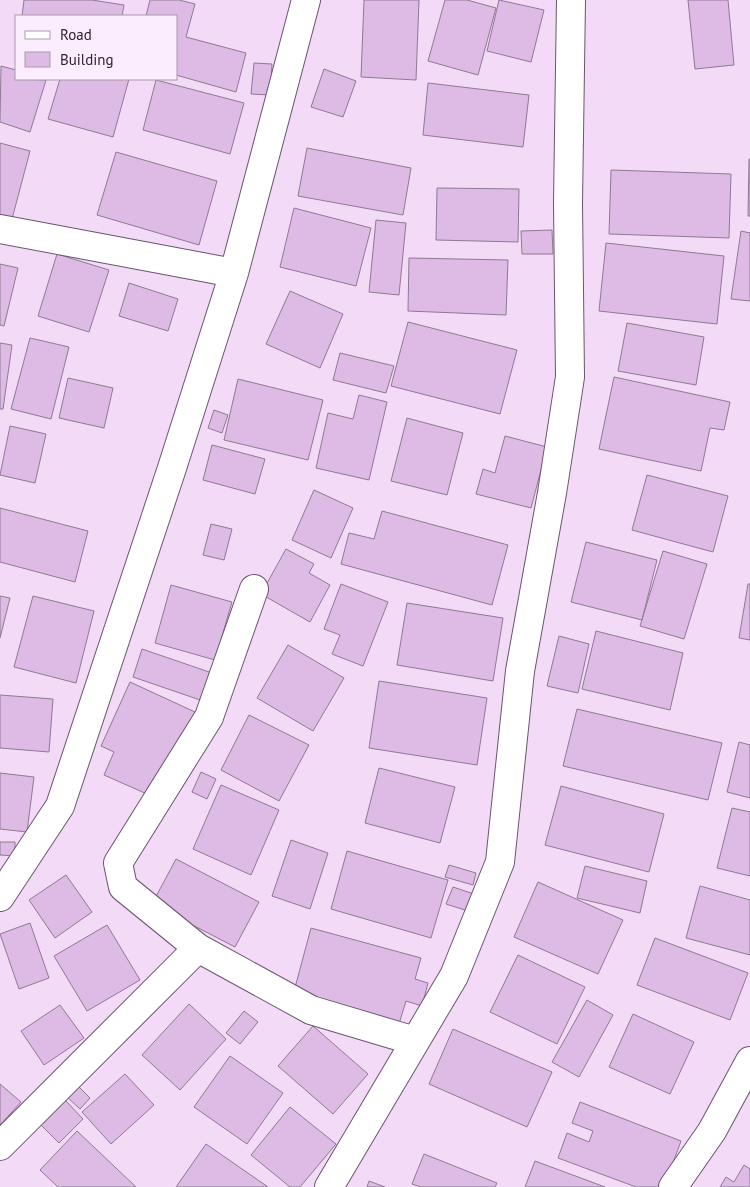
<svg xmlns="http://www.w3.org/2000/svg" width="750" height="1187" font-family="'PT Sans',sans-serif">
	<rect width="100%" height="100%" fill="#f3dbf8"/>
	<path fill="#debbe5" stroke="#8f7994" d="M24,0h68l32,5 -2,11h-100z
		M150,0h29l16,4 -9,33 60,16 -10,39 -60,-17v-59h-30z
		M364,0h55l-3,80 -55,-3z
		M445,0h22l29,8 -18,67 -50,-14z
		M499,0l45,10 -13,52 -44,-11z
		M688,0h40l6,65 -39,4z
		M254,63l18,1 -2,31 -19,-1z
		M1,66l15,4v9l30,1 -16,52 -30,-10z
		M324,69l32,12 -13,36 -32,-10z
		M60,79h69l-16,58 -65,-18z
		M156,80l88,23 -14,51 -87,-24z
		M428,83l101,12 -6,52 -100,-12z
		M0,143l30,8 -18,68 -12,-3z
		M307,148l104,20 -8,47 -105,-19z
		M116,152l101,29 -18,64 -102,-30z
		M749,159h1v57h-2z
		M611,170l120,4 -2,64 -120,-4z
		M437,188l82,1 -1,53 -82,-2z
		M294,208l77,20 -15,58 -76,-19z
		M376,220l30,3 -7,72 -30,-3z
		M552,230l1,24h-31l-1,-23z
		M741,231l9,2v68l-19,-2z
		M606,243l118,13 -7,68 -118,-13z
		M57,254l52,16 -20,62 -51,-16z
		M409,258l99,2 -2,55 -98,-4z
		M0,264l18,4 -14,58 -4,-1z
		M129,283l49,16 -10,32 -49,-15z
		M290,291l53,23 -23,54 -54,-24z
		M408,322l109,28 -17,64 -109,-28z
		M627,323l77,14 -8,48 -78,-14z
		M30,338l39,9 -18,72 -40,-10z
		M0,343l12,2 -9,64h-3z
		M340,353l54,13 -8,27 -53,-13z
		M614,377l116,25 -6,28 -14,-2 -9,43 -102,-22z
		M68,378l45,10 -9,40 -45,-10z
		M238,379l85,21 -15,60 -84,-20z
		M359,395l28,7 -18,78 -53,-12 12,-55 25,6z
		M214,410l14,5 -6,18 -14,-5z
		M407,418l56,15 -16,62 -56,-14z
		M10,426l36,8 -11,49 -35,-8z
		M505,436l42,11 -16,61 -55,-14 7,-25 12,4z
		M212,445l53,14 -10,35 -52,-14z
		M647,475l81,21 -15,56 -81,-22z
		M314,490l39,18 -22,50 -39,-18z
		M0,508l88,23 -13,51 -75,-20z
		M382,511l126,34 -16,60 -151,-41 8,-31 25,6z
		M211,524l21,5 -8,31 -21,-5z
		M586,542l71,18 -15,60 -71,-18z
		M286,549l28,15 -5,9 21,12 -20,37 -49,-28z
		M663,551l44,13 -23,75 -44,-13z
		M341,584l47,18 -25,64 -31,-12 8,-19 -16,-6z
		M748,584h2v56l-11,-2z
		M171,585l61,17 -17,58 -60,-17z
		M0,596l10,2 -10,40z
		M33,596l61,15 -18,72 -62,-16z
		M407,603l96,15 -10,63 -96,-16z
		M596,631l87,22 -13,57 -88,-21z
		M559,636l30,8 -11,49 -31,-7z
		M288,645l56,33 -31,53 -56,-33z
		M142,649l73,25 -9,28 -73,-25z
		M379,681l108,17 -10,67 -108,-17z
		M130,682l65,30 -39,86 -52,-23 10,-23 -13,-6z
		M0,695l53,4 -4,53 -49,-4z
		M577,709l145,34 -14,57 -145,-34z
		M249,715l60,30 -30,56 -58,-31z
		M739,742l11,3v53l-23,-6z
		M379,768l76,19 -15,56 -75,-20z
		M201,772l15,7 -9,20 -15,-7z
		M0,773l34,4 -7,55 -27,-3z
		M221,785l58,25 -28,65 -58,-26z
		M561,786l103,28 -15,58 -104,-27z
		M732,808l18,4v64l-33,-8z
		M291,840l37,13 -18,56 -38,-13z
		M0,842h15v14l-15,-1z
		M347,851l101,29 -17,58 -100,-29z
		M176,859l83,43 -24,45 -83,-43z
		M449,865l27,8 -3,12 -28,-8z
		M585,866l62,15 -7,32 -63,-15z
		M66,875l26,37 -37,26 -26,-38z
		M538,882l85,38 -25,54 -84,-37z
		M700,886l50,14v55l-64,-17z
		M453,887l21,7 -6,17 -22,-7z
		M30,923l19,55 -30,11 -19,-55z
		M107,925l33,55 -53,31 -33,-55z
		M311,928l110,30 -6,21 13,4 -6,23 -16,-5 -7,23 -106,-29z
		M655,938l93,35 -18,47 -93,-35z
		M518,955l67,32 -28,57 -67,-32z
		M587,1000l26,15 -34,62 -27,-15z
		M189,1004l37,35 -46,51 -38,-35z
		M60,1005l24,33 -40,27 -23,-34z
		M244,1011l14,11 -18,22 -14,-11z
		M633,1014l61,28 -24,52 -61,-27z
		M313,1026l55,48 -35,40 -55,-48z
		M453,1029l99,43 -25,55 -98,-43z
		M230,1056l53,37 -36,51 -53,-37z
		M125,1074l29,31 -43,39 -29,-32z
		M0,1084l21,18 -21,23z
		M77,1085l13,13 -10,11 -14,-13z
		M65,1100l18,19 -24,24 -19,-19z
		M580,1102l101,39 -17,46h-28l-78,-29 9,-25 22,9 4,-11 -21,-8z
		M290,1107l46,37 -36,43h-10l-39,-32z
		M77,1131l59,56h-78l-18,-17z
		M206,1144l62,43h-92z
		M424,1154l73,29 -2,4h-74l-9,-3z
		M535,1161l70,26h-80z
		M744,1165l6,4v18h-30l6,-10 8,5z
		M369,1181l16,6h-18z"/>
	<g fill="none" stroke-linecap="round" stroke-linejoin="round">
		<g stroke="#6a556e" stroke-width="30">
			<path id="minor" d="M0,229l234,44
				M254,589l-45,128 -91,146 5,24 75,61 113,62 104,31
				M0,897l60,-91 112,-338 62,-195 72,-273
				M0,1146l198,-198
				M329,1187l125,-211 46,-114 20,-191 32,-178 18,-116 -2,-174 3,-203
				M673,1187l39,-56 38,-70"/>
		</g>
		<use href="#minor" stroke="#fff" stroke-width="28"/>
	</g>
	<rect x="15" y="15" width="162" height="65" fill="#fbecfe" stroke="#a89cab"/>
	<rect x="25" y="31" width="25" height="8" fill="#ffffff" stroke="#a89cab"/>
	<text x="60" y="40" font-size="15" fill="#2c232e">Road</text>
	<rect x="25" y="52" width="25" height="15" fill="#debbe5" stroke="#a89cab"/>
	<text x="60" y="65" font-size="15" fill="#2c232e">Building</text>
</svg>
